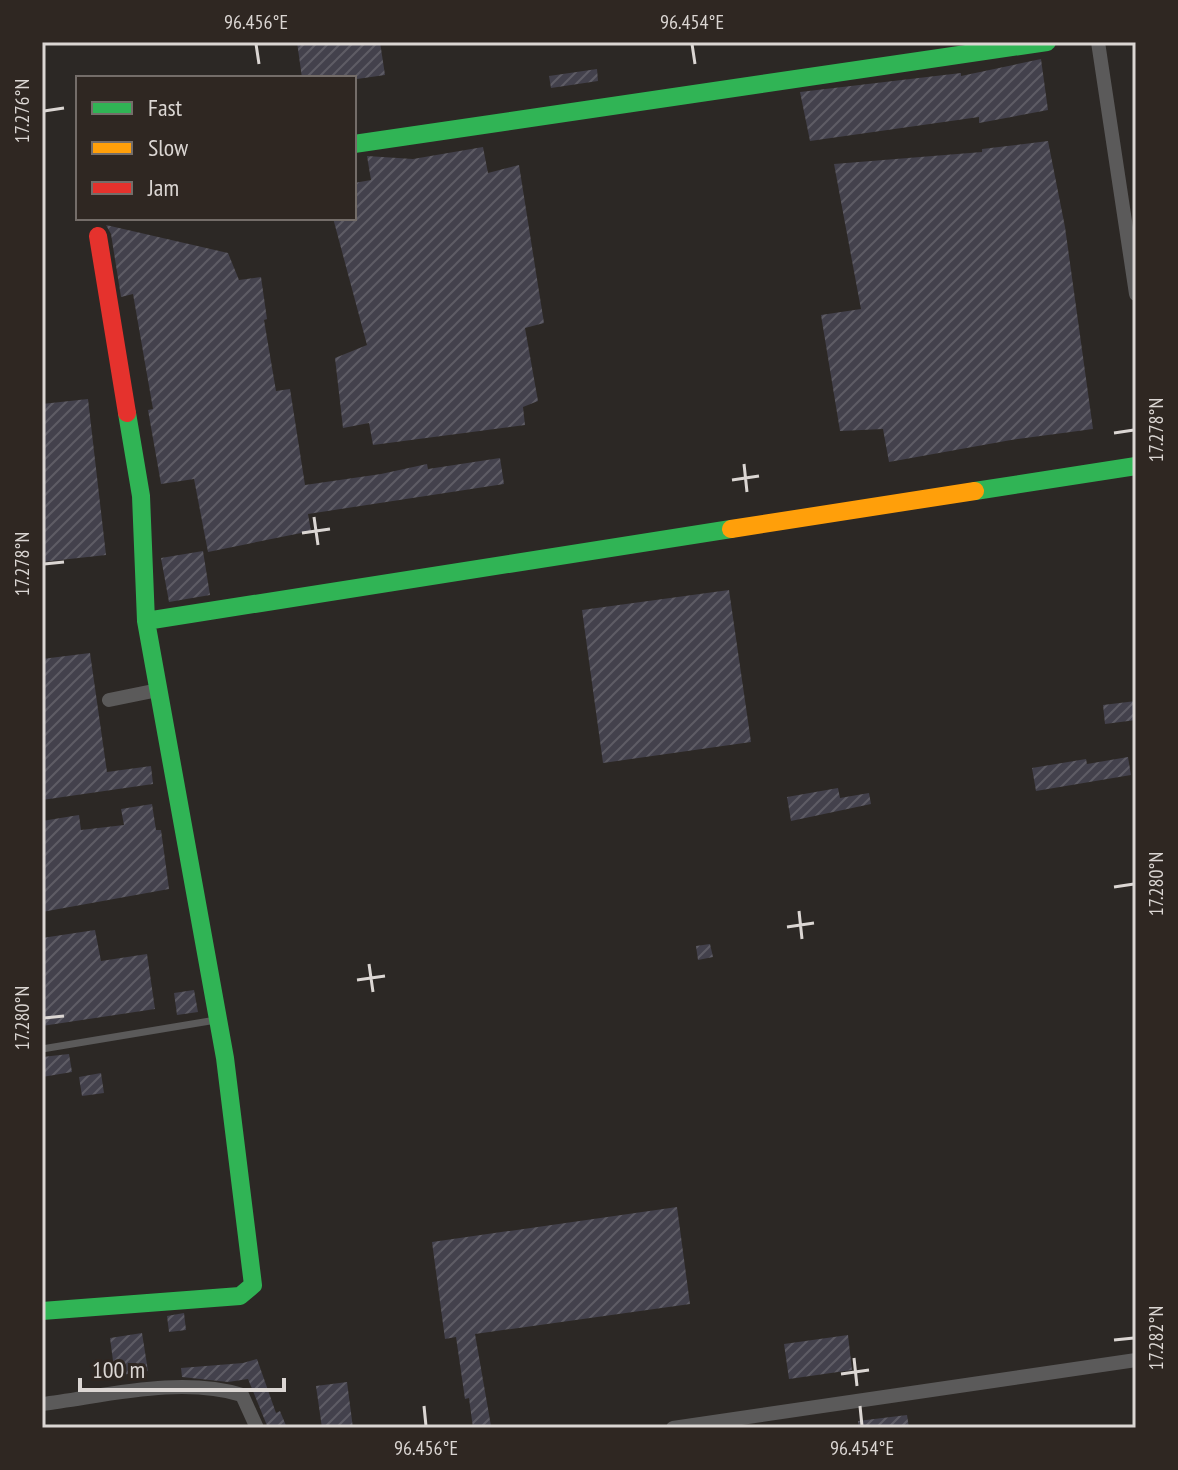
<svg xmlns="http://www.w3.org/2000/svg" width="1178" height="1470" font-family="'PT Sans Narrow',sans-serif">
	<defs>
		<pattern id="building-hatch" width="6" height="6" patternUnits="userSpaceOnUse" patternTransform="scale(2)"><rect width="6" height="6" fill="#43414c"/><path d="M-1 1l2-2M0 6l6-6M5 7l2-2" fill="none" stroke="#5e5c65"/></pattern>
	</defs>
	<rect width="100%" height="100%" fill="#2c2825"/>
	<path fill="url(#building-hatch)" d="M297,42h83l5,33 -28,4 -55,-1z
		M1041,59l7,51 -69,13v-6l-169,24 -10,-49 161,-19v3z
		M597,69l1,12 -47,7 -2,-12z
		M1048,141l17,86 28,202 -82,11 -122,22 -6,-33 -43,2 -19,-116 40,-6 -27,-145 148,-12v-3z
		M483,147l5,26 31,-8 25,158 -19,5 13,73 -15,6 2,18 -152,20 -4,-22 -26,5 -8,-70 32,-13 -34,-127h21v-35l17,-3 -4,-24 46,3z
		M106,225l122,28 11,27 22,-3 6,42 -3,1 12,71 14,-2 15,96 76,-11 46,-10 1,5 72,-11 4,26 -196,30 3,17 -103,21 -14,-73 -33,5 -13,-74 5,-1 -20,-115 -12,3 -10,-63z
		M88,399l18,156 -64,7v-158z
		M203,551l7,44 -41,7 -8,-44z
		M729,590l22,152 -148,21 -21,-153z
		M90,653l17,119 44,-6 2,18 -111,16v-141z
		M1136,701v19l-31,4 -2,-19z
		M1128,757l3,18 -95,16 -4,-23 54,-9 1,5z
		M838,788l2,10 29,-5 2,11 -80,17 -4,-24z
		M152,804l4,26h5l8,59 -127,23v-91l37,-6 2,15 43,-5 -3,-16z
		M95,930l6,31 46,-7 8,55 -113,17v-88z
		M710,944l3,13 -15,3 -2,-14z
		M194,990l4,22 -21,3 -3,-22z
		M69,1054l3,18 -30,5v-20z
		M101,1073l3,20 -22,3 -3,-19z
		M677,1207l13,97 -215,30 16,92 -18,2 -4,-30 -4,1 -9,-62 -11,2 -13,-97z
		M184,1313l2,17 -17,2 -2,-16z
		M142,1333l6,38 -33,5 -5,-38z
		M848,1335l4,35 -63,9 -5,-35z
		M257,1359l19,54 4,-2 7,17h-19l-20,-49 -20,3 -46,-5 -1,-9 62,-5z
		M347,1382l6,46h-31l-6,-42z
		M907,1415l2,13h-50l-1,-7z"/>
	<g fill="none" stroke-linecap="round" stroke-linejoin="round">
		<path stroke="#5b5a5a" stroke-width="7" d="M42,1049l174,-29"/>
		<path stroke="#5b5a5a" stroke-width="14" d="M1098,42l38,252
			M109,700l49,-10
			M42,1404c64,-8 138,-28 200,-9l15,33
			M673,1428l463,-68"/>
		<path stroke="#30b455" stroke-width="18" d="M354,144l693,-102
			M975,491l161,-25
			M146,621l585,-92
			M42,1311l198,-15 13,-11 -28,-227 -79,-437 -5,-125 -14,-83"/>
		<path stroke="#ff9f0a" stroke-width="18" d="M731,529l244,-38"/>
		<path stroke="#e5322d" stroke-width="18" d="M98,236l29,177"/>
	</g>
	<path fill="none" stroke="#dbd6d3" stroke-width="3" d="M256,44l3,20M692,44l3,20M44,111l20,-3M1114,433l20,-3M744,464l3,28M732,480l27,-4M314,517l4,28M302,533l28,-4M44,564l20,-2M1114,887l20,-3M799,911l3,28M787,927l27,-4M369,964l4,28M357,980l28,-4M44,1018l20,-2M1114,1340l20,-2M854,1358l3,28M841,1374l28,-4M424,1406l2,20M860,1406l2,20"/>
	<rect width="1178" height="1470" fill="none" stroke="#2f2722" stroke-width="88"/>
	<rect x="76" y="76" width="280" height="144" fill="#2f2722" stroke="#746d69" stroke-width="2"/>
	<rect x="92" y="102" width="40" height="12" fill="#30b455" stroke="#746d69" stroke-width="2"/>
	<text x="148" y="116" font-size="24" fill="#dbd6d3">Fast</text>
	<rect x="92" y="142" width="40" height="12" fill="#ff9f0a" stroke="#746d69" stroke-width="2"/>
	<text x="148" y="156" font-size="24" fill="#dbd6d3">Slow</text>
	<rect x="92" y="182" width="40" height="12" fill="#e5322d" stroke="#746d69" stroke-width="2"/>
	<text x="148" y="196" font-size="24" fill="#dbd6d3">Jam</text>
	<path d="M80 1378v12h204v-12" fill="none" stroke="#dbd6d3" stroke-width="4"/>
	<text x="92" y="1378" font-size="24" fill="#dbd6d3" stroke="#2f2722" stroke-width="6" paint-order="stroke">100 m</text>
	<rect x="44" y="44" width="1090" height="1382" fill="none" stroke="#dbd6d3" stroke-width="3"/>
	<g font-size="20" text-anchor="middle" fill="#dbd6d3">
		<text x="256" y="29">96.456°E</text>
		<text x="692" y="29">96.454°E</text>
		<text transform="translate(22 111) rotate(-90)" y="7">17.276°N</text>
		<text transform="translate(1156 430) rotate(-90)" y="7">17.278°N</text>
		<text transform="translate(22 564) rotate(-90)" y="7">17.278°N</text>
		<text transform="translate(1156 884) rotate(-90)" y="7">17.280°N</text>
		<text transform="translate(22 1018) rotate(-90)" y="7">17.280°N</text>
		<text transform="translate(1156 1338) rotate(-90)" y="7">17.282°N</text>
		<text x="426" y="1455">96.456°E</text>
		<text x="862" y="1455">96.454°E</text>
	</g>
</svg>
